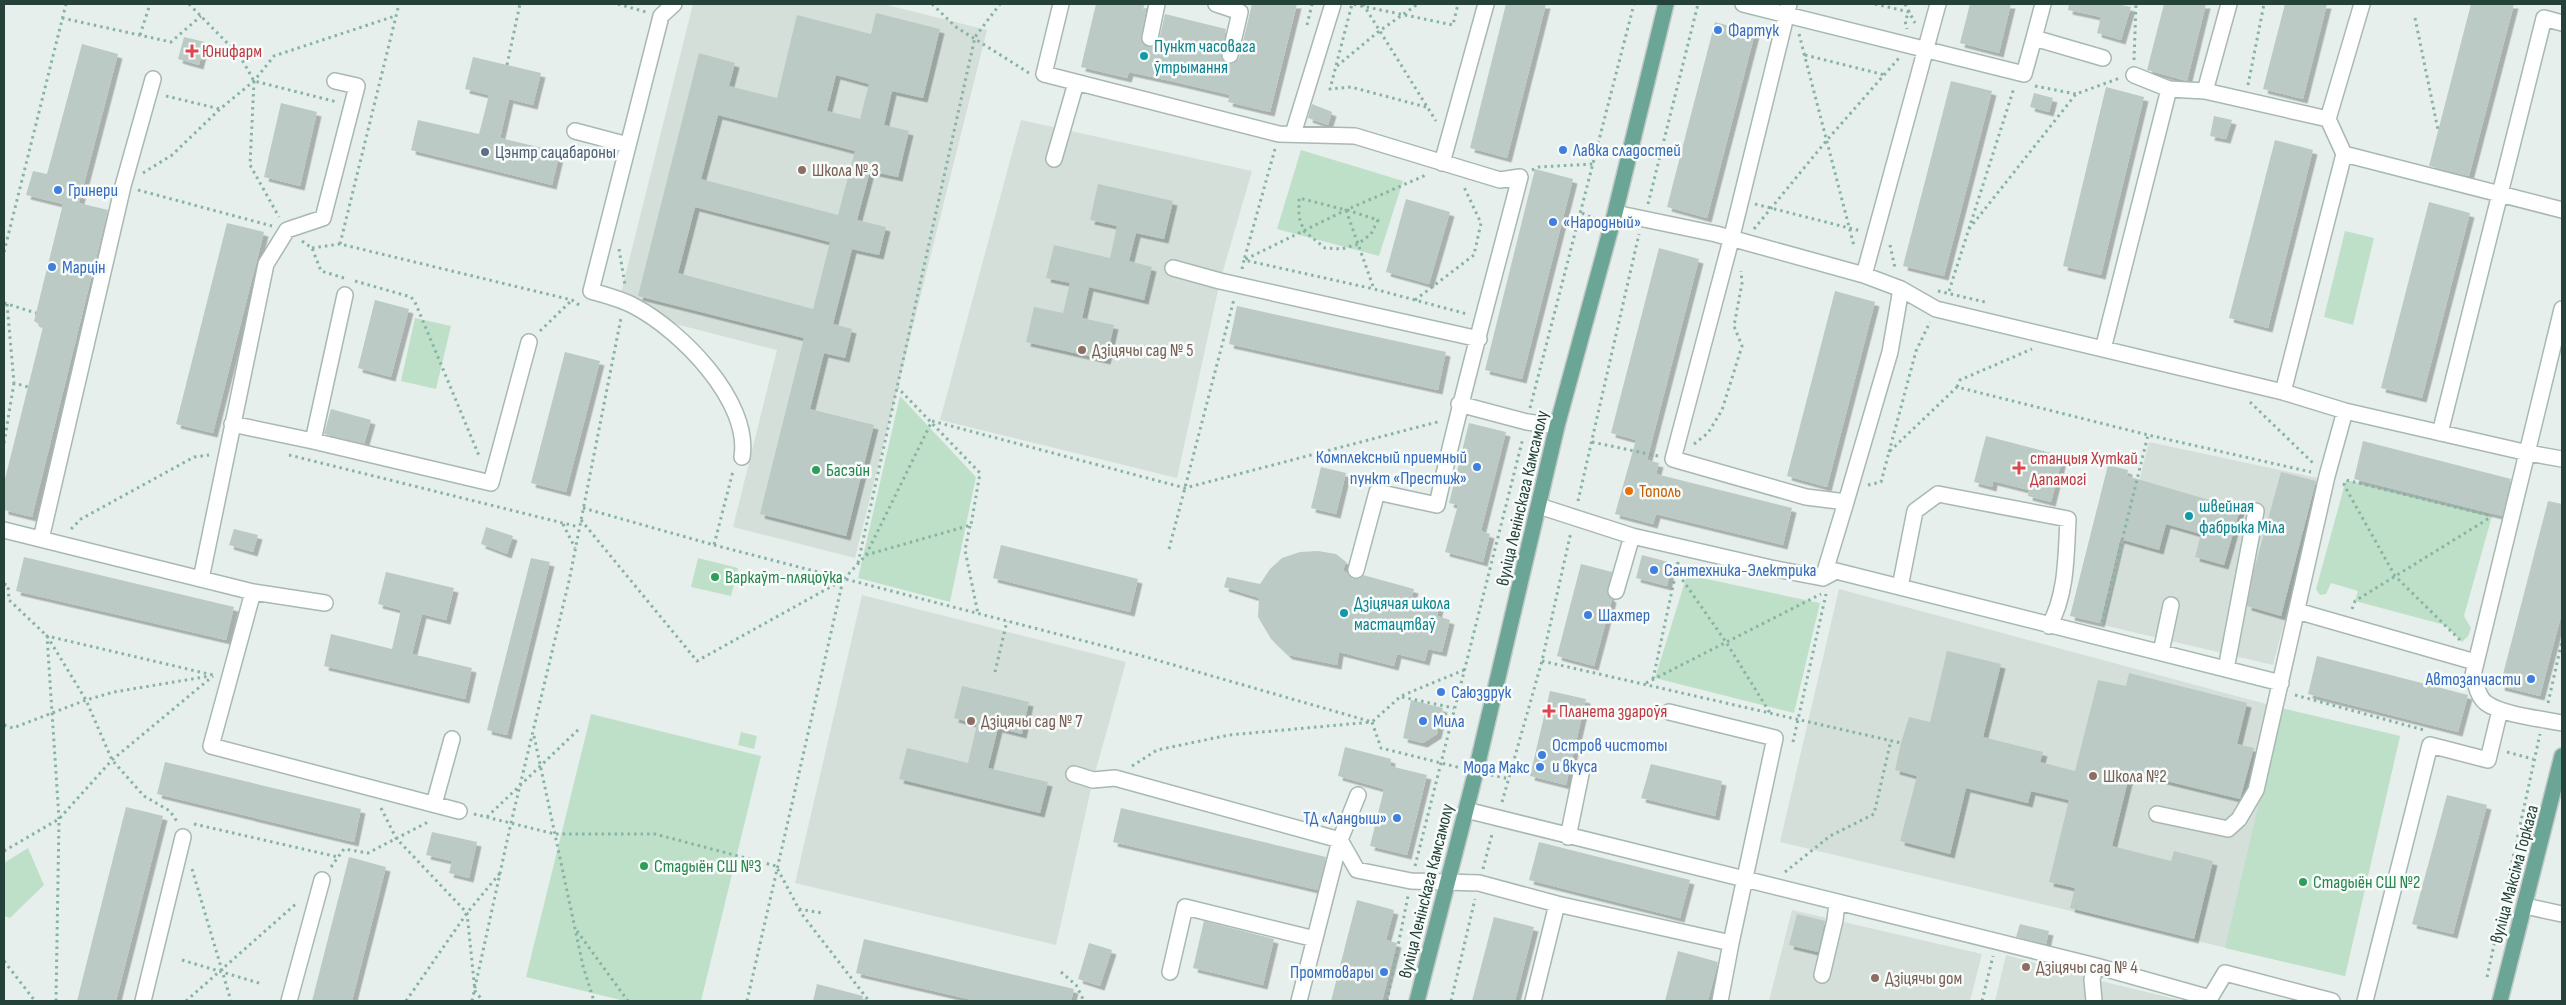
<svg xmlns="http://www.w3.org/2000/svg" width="2566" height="1005" font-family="'Sofia Sans Condensed',sans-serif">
	<defs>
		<filter id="shadow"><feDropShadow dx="4.5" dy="4.5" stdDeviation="0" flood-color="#0004"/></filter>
	</defs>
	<rect width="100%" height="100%" fill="#e6efeb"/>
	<path fill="#d4dfda" d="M693,4h190l104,26 -132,528 -122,-31 44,-177 -160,-41z
		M1021,120l231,51 -32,110 -43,197 -237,-58z
		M2149,442l173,37 -49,186 -170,-40z
		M1839,589l442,119 119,28 -55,240 -565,-134z
		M862,595l264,67 -33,118 -37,165 -261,-62z
		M1792,910l190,44 -12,47h-201z
		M2006,955l86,24 92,22h-189z"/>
	<path fill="#bfe0c8" d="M1301,150l102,31 -24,75 -102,-27z
		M2345,231l29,7 -21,87 -29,-8z
		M415,318l36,8 -15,63 -35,-8z
		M900,396l76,81 -26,125 -92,-24z
		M2346,480l146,36 -28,100 7,12 -3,8 -6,6 -17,-17 -90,-24 3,-10 -27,-8 -5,11 -6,1 -4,-6z
		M698,558l40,10 -7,28 -40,-9z
		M1687,575l133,28 -26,110 -139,-35z
		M2281,708l119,28 -55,240 -120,-28z
		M591,714l170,42 -60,245h-76l-99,-24z
		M741,732l16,4 -3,13 -16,-4z
		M28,848l16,37 -34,33 -6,-2v-53z"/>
	<path fill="#bbcac4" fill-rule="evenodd" filter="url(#shadow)" d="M1096,4h49l-2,5h3l-5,31 8,7h4l6,-7 6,-26 61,15 -5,28 7,7h5l6,-6 13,-54h45l-27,108 -42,-10 2,-7 -55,-13 -46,-10 -2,6 -46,-11z
		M1506,4h40l-39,154 -37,-10z
		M1970,4h41l-12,49 -39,-10z
		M2069,4h47l15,3 -10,33 -24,-7 4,-16 -33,-7z
		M2164,4h42l-19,77 -40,-11z
		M2285,4h42l-24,95 -40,-10z
		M2471,4h43l-45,172 -40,-10z
		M876,13l64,16 -17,69 -31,-7 -8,34 25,6 -11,46 -28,-6 -13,49 29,7 -7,28 -27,-6 -19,75 19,5 -7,29 -21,-5 -14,56 64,16 -28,111 -86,-22 44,-176 -166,-42 61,-243 36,10 -6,23 48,12 20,-83 74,19zM836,75l33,9 -9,35 -33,-8zM718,115l137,36 -17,64 -137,-36zM695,207l135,35 -17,67 -135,-36z
		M1715,22l40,11 -48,185 -40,-11z
		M184,37l21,5 -6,23 -21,-6z
		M82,44l36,10 -39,149 29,7 -76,307 -28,-7v-27l39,-156 -9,-6 29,-117 -37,-9 7,-24 14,3z
		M473,57l68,16 -8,32 -24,-6 -9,39 60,14 -8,33 -141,-35 7,-30 61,14 10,-39 -24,-6z
		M1951,81l41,10 -48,185 -41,-10z
		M2106,87l38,10 -43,178 -38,-9z
		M2034,93l19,5 -4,14 -19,-5z
		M281,103l36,9 -17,74 -36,-9z
		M1312,104l20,8 -4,13 -20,-7z
		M2214,116l18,4 -6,19 -16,-3z
		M2275,140l38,10 -45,178 -39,-10z
		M1535,169l38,10 -51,200 -37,-9z
		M1098,184l75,17 -9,38 -28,-6 -7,28 23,6 -8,33 -55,-13 -7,31 32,7 -8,35 -80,-18 8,-35 29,6 7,-30 -24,-5 8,-33 56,13 7,-32 -27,-6z
		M1406,199l44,13 -21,72 -43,-12z
		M2429,202l41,11 -48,185 -41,-10z
		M227,223l37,9 -51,201 -37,-9z
		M1659,248l40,11 -52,201 12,3 -3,11 136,34 -9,37 -127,-31 -3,10 -38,-10 21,-74 -25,-7z
		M1835,291l40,11 -48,185 -40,-11z
		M375,300l34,9 -18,68 -33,-9z
		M1237,306l209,46 -8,38 -209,-46z
		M565,352l35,9 -34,131 -35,-9z
		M331,409l40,11 -7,24 -40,-10z
		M1469,423l37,9 -25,99 9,3 -7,28 -38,-10 13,-47 -9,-2z
		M1986,436l77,20 -12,46 -23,-6 1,-6 -36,-9 -1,6 -18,-5z
		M2363,441l148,38 -9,37 -148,-37z
		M2108,465l20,5 -1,6 113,33 -16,56 -29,-8 6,-23 -35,-10 -7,26 -39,-11 -20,84 -30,-7z
		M1321,467l25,6 -10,41 -25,-6z
		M2281,472l35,9 -35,135 -34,-10 7,-36z
		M2548,501l14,3v108l-22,84 -40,-10z
		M486,527l27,9 -6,18 -26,-10z
		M234,529l24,6 -5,17 -24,-7z
		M1001,545l137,34 -8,33 -137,-34z
		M1318,551l18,3 10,8 -3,8 10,9h6l4,-4 51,14 -3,11 28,7 -2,9 13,4 -8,32 -14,-3 -3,12 -28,-7 -3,12 -55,-14 -2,13 -49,-10 -17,-16 -13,-22 1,-19 -35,-11 3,-10 33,7 10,-15 12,-11 18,-6z
		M1642,555l30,8 -5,23 -31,-8z
		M24,557l210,50 -8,33 -210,-49z
		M531,558l19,4 -43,173 -20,-5z
		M1581,564l31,8 -5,21 5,6 -18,67 -37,-10z
		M386,572l68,16 -8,32 -24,-6 -10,40 60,14 -7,31 -141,-33 7,-32 61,15 9,-39 -23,-6z
		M1947,651l54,13 -18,73 60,15 -3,10 35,9 23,-91 28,6 3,-13 118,30 -10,41 17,4 -14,51 -110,-27 -18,74 59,15 3,-10 39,10 -19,78 -124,-31 5,-20 -26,-6 20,-82 -38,-9 -3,12 -62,-15 -16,66 -50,-13 17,-65 -22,-6 6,-27 8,-26 21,5z
		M2317,656l151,39 -10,37 -150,-38z
		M962,686l67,16 -7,32 -24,-6 -10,40 60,14 -8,31 -141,-34 8,-31 61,15 9,-39 -23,-6z
		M1550,691l36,8 -20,86 -36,-9z
		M1411,700l32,8 -6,26 -14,9 -20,-5z
		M1345,747l46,12 -1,7 37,9 -20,80 -37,-9 14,-57 -46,-13z
		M165,762l196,47 -7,33 -197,-48z
		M1651,764l71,17 -7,35 -74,-18z
		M2447,795l40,10 -34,129 -41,-10z
		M126,807l37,9 -47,185h-39z
		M1121,808l205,49 -8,33 -205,-48z
		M432,832l45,10 -8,36 -20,-5 3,-12 -26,-6z
		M1539,842l151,38 -10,38 -151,-38z
		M349,857l37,10 -34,134h-40z
		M1357,900l37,10 -8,30 11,3 -15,58h-51z
		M1797,914l28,7 -7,31 -29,-7z
		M1494,917l40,10 -19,74h-43z
		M1204,921l70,18 -11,46 -70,-17z
		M2020,924l29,7 -3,13 -30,-7z
		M864,939l210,50 -3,12h-94l-121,-28z
		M1089,943l23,7 -12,36 -22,-7z
		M1678,951l40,11 -10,39h-43z
		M817,984l46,12 -1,5h-49z"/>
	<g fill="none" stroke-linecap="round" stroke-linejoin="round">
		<g stroke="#a8b8b2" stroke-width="18">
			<path id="minor" d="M674,4l-13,12 -70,275c14,4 30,8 43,15 46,24 117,95 108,151
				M1061,4l-17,70 235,60 76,2 145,44 20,-3c-28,109 -59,218 -83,328l-60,-13 -21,78
				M1216,4l24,8 -10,43
				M1743,4l281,70 10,-36 69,20
				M1789,4l-58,236 -58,219 133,38 40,5 44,-150 11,-63
				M1150,38l7,-34
				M2034,38l9,-34
				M2134,75l35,14 36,2 123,28 16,35 -61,238
				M2205,91l24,-87
				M2328,119l34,-115
				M575,131l53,14
				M1293,134l40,-130
				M2344,154l218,56
				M1054,159l22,-76
				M1442,163l44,-159
				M1615,213l101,21 148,41 37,14 35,20 347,83 62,19 183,42 34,6
				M1173,268l47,13 259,58
				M1864,275l74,-271
				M2562,309l-89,366c3,10 5,22 13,28 16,12 57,16 76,20
				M2103,349l66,-260
				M1459,404l68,18 30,4
				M232,424l81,17 178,42 38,-141
				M2440,433l104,-415 18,5
				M313,441l32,-146
				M1846,502l-23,76 13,-7 445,112
				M1539,506l93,30 139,32 52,10
				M4,530l249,62 72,11
				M41,539l82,-353 30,-107
				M201,579l65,-315 21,-34 36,-12 34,-132 -22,-5
				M1900,587l15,-76 23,-17 130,25c-2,35 -1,76 -19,107
				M1616,591l16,-55
				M253,592l-42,154 248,65
				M2297,611l178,51
				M2161,652l10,-47
				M2226,669l30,-158
				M1074,774l19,6 22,-2 225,62 17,30 54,11 68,2 78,21 174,39 44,-205 -106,-26
				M434,804l18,-65
				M1466,810l630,156 114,32 15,-25 107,28
				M2157,814l71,15 11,-10 17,-29 71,-314 18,-65
				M1568,837l13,-63
				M2525,906l37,8
				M1170,972l15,-65 130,32
				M1822,975l13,-55 2,-17
				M143,1001l40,-164
				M289,1001l33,-121
				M1299,1001l41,-161 18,-45
				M1533,1001l24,-97
				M1720,1001l11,-58
				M2094,1001l-2,-22 4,-13
				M2365,1001l65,-256 58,15 12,-50"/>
		</g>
		<g stroke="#c2cac8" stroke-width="18">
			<path id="major" d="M1417,1001l59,-230 81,-345 58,-213 51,-209
				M2500,1001l62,-245"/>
		</g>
		<path stroke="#86b3a5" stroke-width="3" stroke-dasharray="2.5 4" stroke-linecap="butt" d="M189,4l51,52 14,25 83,21
			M618,4l28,8
			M932,4l24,23 73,46
			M1363,4l73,117
			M1875,4l34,8 -4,9 2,8
			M1905,4l10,19
			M62,18l109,24 30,-26
			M2415,18l23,112
			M1307,25l5,-21
			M1799,34l55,212
			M140,35l10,-31
			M1805,55l80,20
			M2134,60l2,-56
			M507,65l13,-61
			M1337,66l41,-34 40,-28
			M254,81l-4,84 29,52
			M2248,85l16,-81
			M2035,86l41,8
			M166,96l54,13
			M1426,107l-75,-20 -21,2 22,-85 101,21 5,-21
			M1275,149l-31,111 102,-50 80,-35
			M1532,170l7,-3 54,-3
			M143,173l29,-18 48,-46 34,-28 20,-25 121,-40
			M138,190l134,36
			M1648,204l50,-200
			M1755,204l106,27
			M1347,210l31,10 -7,14 -13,10 -16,5 -17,-1 -21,-17 -5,-14v-19l47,12 28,79 93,25
			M1582,213l15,7
			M1754,229l73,-89 72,-82
			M1969,229l107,-135 44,-16
			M302,241l10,7 9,23 23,7
			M340,244l59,-240
			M1890,245l5,23
			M312,248l28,-4 232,56 10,7
			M619,249l6,36
			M4,252l62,-248
			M1242,269l2,-9 130,29
			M355,281l56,16 4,5 65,156
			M1938,291l47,11
			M1949,291l65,-203
			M1415,300l59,-45 7,-32 -17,-36
			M4,303l32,10
			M7,304l7,79 14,4
			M540,331l31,-30
			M1957,387l3,-7 72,-31
			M2250,402l64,62
			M1530,408l104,-404
			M1592,442l66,14
			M4,443l10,-60
			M1694,444l14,-11 14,-23 20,-64 -8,-20 8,-43 -1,-12
			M1889,452l27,-101 14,-29
			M289,455l290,72
			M1868,485l13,-3 8,-30 68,-65 191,48 163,37
			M1578,501l61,-267
			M583,508l131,37 19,-74
			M581,520l116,141 146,-81 23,-25 66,-134 253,67 256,-67
			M563,524l12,24
			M970,526l-5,24 13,64
			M71,529l10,-10 113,-62 15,-2
			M714,545l432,112 226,65 29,-26 63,-26
			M1169,549l65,-250
			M866,555l105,-30 9,-52 -82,-85
			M1678,562l-1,10 49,70 44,71
			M858,563l117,-526 25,-33
			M4,584l4,1 1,15 38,36 39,64 26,60 32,36 26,15 8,12
			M2352,609l3,-8 136,-84
			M2102,622l46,-187
			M2460,640l-65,-64 -51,-91 2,-5 146,36
			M1542,661l359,82
			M995,672l12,-51
			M1653,679l23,-107
			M1646,683l175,-89
			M2295,695l129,35
			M1402,697l52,11
			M2548,703l14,-62
			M4,725l9,3 73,-28 28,-8 96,-16
			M534,736l49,230 11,35
			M1793,742l33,-148
			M2507,752l26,7
			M1132,766l25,-16 72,-15 143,-13 9,26 80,20
			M1491,775l19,4
			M1502,802l40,-141 29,-129
			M381,808l15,30 71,75 8,78 8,10
			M474,814l81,20h100l121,32 25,47 68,88
			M487,817l92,-88
			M194,824l144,33
			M4,851l55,-32 53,-59 101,-84
			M1415,866l108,-428
			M331,867l13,-18 24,4 62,-32
			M192,869l39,132
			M1483,869l9,-35
			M1785,872l45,-36 44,-22 17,-74
			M799,909l23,4
			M577,931l51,70
			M182,960l80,24
			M4,961l31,40
			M1061,972l15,13 8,16
			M2487,977l53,-243
			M56,1001l3,-182 -12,-183 166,39
			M186,1001l112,-99
			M406,1001l61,-88 33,-40
			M472,1001l39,-178 58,-242 52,-263
			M747,1001l96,-421
			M1387,1001l21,-105
			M1451,1001l24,-102
			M1982,1001l11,-45"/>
		<use href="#minor" stroke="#fff" stroke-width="15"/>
		<use href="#major" stroke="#6aa596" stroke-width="15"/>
	</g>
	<g fill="#3f7fe0" stroke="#f7fbf9" stroke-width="2">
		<circle cx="1718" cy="30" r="5"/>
		<circle cx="1563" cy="150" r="5"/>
		<circle cx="58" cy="190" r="5"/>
		<circle cx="1553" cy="222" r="5"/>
		<circle cx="52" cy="267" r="5"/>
		<circle cx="1477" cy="467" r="5"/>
		<circle cx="1654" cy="570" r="5"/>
		<circle cx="1588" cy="615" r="5"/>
		<circle cx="2531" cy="679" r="5"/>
		<circle cx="1441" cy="692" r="5"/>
		<circle cx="1423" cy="721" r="5"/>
		<circle cx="1542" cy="755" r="5"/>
		<circle cx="1540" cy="767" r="5"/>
		<circle cx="1397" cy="818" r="5"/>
		<circle cx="1384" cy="972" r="5"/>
	</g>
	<g fill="#e0444e" stroke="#f7fbf9" stroke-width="2">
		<path d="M189.5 43.5h5v5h5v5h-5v5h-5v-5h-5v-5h5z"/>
		<path d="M2016.5 460.5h5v5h5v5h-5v5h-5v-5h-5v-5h5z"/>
		<path d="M1546.5 703.5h5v5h5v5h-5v5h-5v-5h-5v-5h5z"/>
	</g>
	<g fill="#0f9aa8" stroke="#f7fbf9" stroke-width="2">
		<circle cx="1144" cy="56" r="5"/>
		<circle cx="2189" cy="516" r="5"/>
		<circle cx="1344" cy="613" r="5"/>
	</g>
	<circle fill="#5c6f8a" stroke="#f7fbf9" stroke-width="2" cx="485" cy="152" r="5"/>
	<g fill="#8d6e63" stroke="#f7fbf9" stroke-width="2">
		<circle cx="802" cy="170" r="5"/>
		<circle cx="1082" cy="350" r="5"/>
		<circle cx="971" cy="721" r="5"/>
		<circle cx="2093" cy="776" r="5"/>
		<circle cx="2026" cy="967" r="5"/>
		<circle cx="1875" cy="978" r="5"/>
	</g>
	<g fill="#2e9e5b" stroke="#f7fbf9" stroke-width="2">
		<circle cx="816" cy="470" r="5"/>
		<circle cx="715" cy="577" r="5"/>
		<circle cx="644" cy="866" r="5"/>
		<circle cx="2303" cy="882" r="5"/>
	</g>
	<circle fill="#e8710a" stroke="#f7fbf9" stroke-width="2" cx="1629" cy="491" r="5"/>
	<g text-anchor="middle" stroke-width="5" stroke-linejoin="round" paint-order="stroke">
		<g font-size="18" fill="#366cbe" stroke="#f7fbf9" text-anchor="start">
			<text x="1728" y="36">Фартук</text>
			<text x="1573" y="156">Лавка сладостей</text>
			<text x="68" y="196">Гринери</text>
			<text x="1563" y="228">«Народный»</text>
			<text x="62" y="273">Марцін</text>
			<text x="1467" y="463" text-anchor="end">Комплексный приемный<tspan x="1467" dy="21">пункт «Престиж»</tspan></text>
			<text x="1664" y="576">Сантехника-Электрика</text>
			<text x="1598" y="621">Шахтер</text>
			<text x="2521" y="685" text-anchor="end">Автозапчасти</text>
			<text x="1451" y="698">Саюздрук</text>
			<text x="1433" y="727">Мила</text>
			<text x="1552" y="751">Остров чистоты<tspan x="1552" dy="21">и вкуса</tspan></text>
			<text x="1530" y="773" text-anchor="end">Мода Макс</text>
			<text x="1387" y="824" text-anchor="end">ТД «Ландыш»</text>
			<text x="1374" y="978" text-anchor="end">Промтовары</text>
		</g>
		<g font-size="18" fill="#0d838f" stroke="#f7fbf9" text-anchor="start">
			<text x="1154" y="52">Пункт часовага<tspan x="1154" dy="21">ўтрымання</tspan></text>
			<text x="2199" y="512">швейная<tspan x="2199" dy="21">фабрыка Міла</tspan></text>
			<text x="1354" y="609">Дзіцячая школа<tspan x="1354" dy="21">мастацтваў</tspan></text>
		</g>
		<g font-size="18" fill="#be3a42" stroke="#f7fbf9" text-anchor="start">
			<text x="202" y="57">Юнифарм</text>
			<text x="2030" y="464">станцыя Хуткай<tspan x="2030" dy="21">Дапамогі</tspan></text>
			<text x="1559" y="717">Планета здароўя</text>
		</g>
		<g font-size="18" fill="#4e5e75" stroke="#f7fbf9" text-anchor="start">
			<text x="495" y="158">Цэнтр сацабароны</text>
		</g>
		<g font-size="18" fill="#785e54" stroke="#f7fbf9" text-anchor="start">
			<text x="812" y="176">Школа № 3</text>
			<text x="1092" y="356">Дзіцячы сад № 5</text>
			<text x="981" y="727">Дзіцячы сад № 7</text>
			<text x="2103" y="782">Школа №2</text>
			<text x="2036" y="973">Дзіцячы сад № 4</text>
			<text x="1885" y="984">Дзіцячы дом</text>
		</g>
		<g font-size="18" fill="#27864d" stroke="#f7fbf9" text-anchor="start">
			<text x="826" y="476">Басэйн</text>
			<text x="725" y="583">Варкаўт-пляцоўка</text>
			<text x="654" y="872">Стадыён СШ №3</text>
			<text x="2313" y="888">Стадыён СШ №2</text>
		</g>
		<g font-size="18" fill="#c56008" stroke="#f7fbf9" text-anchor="start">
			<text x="1639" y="497">Тополь</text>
		</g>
		<g font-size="18" fill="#24423a" stroke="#f7fbf9">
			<text transform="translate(1522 498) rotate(-77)" y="6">вуліца Ленінскага Камсамолу</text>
			<text transform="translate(2514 874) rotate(-75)" y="6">вуліца Максіма Горкага</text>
			<text transform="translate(1426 891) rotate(-76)" y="6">вуліца Ленінскага Камсамолу</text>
		</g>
	</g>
	<rect width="2566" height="1005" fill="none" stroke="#24423a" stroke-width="10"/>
</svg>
